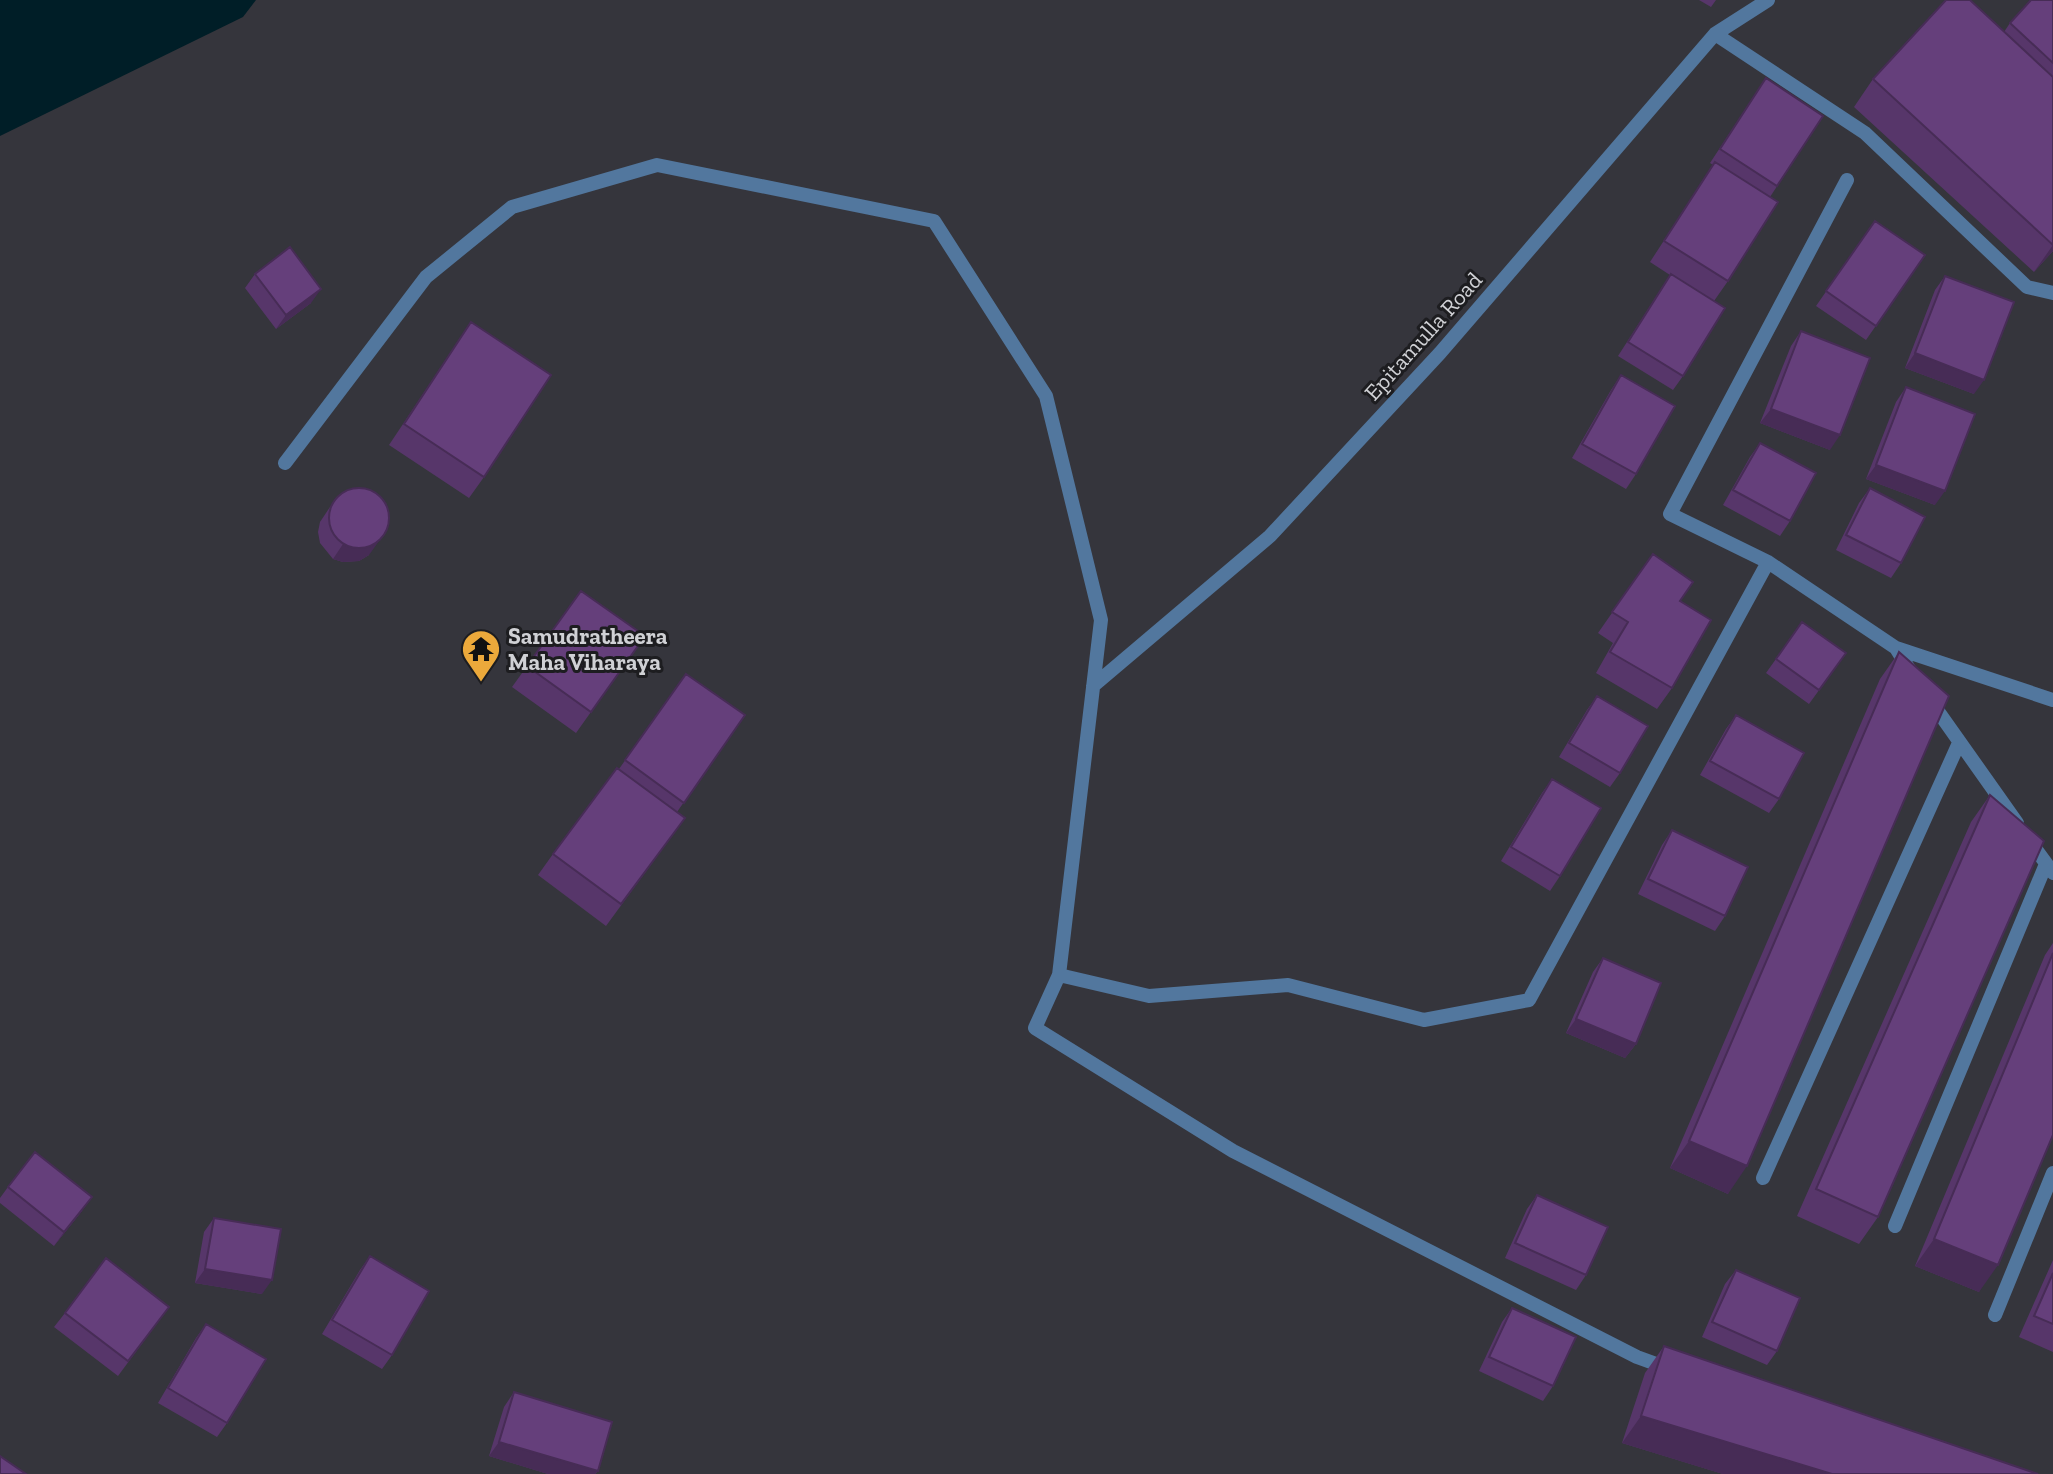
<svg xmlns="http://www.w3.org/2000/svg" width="2053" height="1474" font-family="'Zilla Slab',serif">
	<rect width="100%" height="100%" fill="#35353c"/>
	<path fill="#001e27" d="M0,0h256l-13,17 -243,119z"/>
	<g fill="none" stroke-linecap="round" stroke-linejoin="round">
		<path stroke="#52779e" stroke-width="14" d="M1715,34l150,99 162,154 26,6
			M1847,180l-177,334 98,48 128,86 13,21
			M285,463l141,-186 86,-70 145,-42 277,56 112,175 55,224 -42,355 90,21 139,-11 136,35 105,-20 239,-438
			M1896,648l157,52
			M1093,686l177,-150 170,-183 275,-319 53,-34
			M1930,700l87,123
			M2029,840l24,33
			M1059,975l-24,53 198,123 404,206 33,12
			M1763,1178l196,-435
			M1895,1226l151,-362
			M1995,1315l58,-142"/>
	</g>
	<path fill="#57366a" d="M1699,0h17l-5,7z
		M2053,0v251l-19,21 -180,-165 19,-28 131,-47 6,-9z
		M1756,93l67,23 -53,81 -42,84 -14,20 -31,75 -10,14 -55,-34 52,-81 -20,-13 63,-97 -3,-2z
		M1875,221l50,34 -59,85 -50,-34z
		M255,274l56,29 -35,26 -31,-41z
		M1945,276l29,118 -69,-26 30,-78z
		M471,322l13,155 -15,21 -80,-53z
		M1801,331l29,119 -70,-27 31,-77z
		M1621,375l15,99 -10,15 -54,-31 39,-68z
		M1906,387l29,118 -69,-26 30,-77z
		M1760,443l30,78 -10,15 -57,-31 27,-48z
		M1870,488l31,75 -10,15 -55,-28 23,-47z
		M336,498l33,57 -10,6 -16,1 -10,-3 -13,-16 -2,-11 2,-10z
		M1653,554l19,134 -15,21 -61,-36 17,-30 -15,-10z
		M581,591l64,45 -69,97 -64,-46z
		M1802,622l44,31 -37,51 -43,-31z
		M1899,652l-171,542 -58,-26 210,-489z
		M686,674l59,41 -68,97 8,6 -79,108 -68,-51 15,-21 66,-85z
		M1597,696l23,77 -10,14 -51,-30 28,-47z
		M1736,715l43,84 -10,14 -69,-38 26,-46z
		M1552,779l8,97 -10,15 -49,-30 41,-68z
		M1990,795l-112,422 -19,27 -62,-28 174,-394z
		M1672,830l53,86 -10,15 -77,-37 24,-49z
		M2053,943v192l-74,157 -64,-26 130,-311z
		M1603,958l33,86 -11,14 -59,-25 27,-61z
		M8,1187l74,24 -28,35 -54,-43v-5z
		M1537,1195l49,80 -10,15 -71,-32 22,-49z
		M214,1218l48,76 -67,-11 9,-51z
		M370,1256l22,99 -10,14 -60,-35 38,-64z
		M2053,1260v92l-34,-15z
		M1736,1270l41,81 -10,14 -65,-28 23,-53z
		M169,1307l-51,69 -64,-49 11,-14z
		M1512,1308l41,78 -10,15 -64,-30 23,-49z
		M206,1324l21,99 -10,14 -59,-34 38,-65z
		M1664,1346l374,128h-315l-101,-31 23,-70z
		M514,1392l84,79 -3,3h-47l-59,-18 15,-49z"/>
	<path fill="#472c56" d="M2053,244v7l-19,21 19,-27z
		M321,289l-10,14 -35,26 10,-14z
		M1915,353l69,27 -10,14 -69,-26z
		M1771,409l69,26 -10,15 -70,-27z
		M1876,465l69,26 -10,14 -69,-26z
		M379,541l-10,14 -10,6 -16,1 -10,-3 10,-15z
		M1576,1019l60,25 -11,14 -59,-25z
		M1689,1141l58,25 -19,28 -58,-26z
		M92,1197l-10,14 -28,35 10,-14z
		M1934,1239l64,26 -19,27 -64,-26z
		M205,1269l67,11 -10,14 -67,-11z
		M1641,1416l191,58h-109l-101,-31z
		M499,1442l99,29 -3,3h-47l-59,-18z"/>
	<path fill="#653f7b" stroke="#472c56" stroke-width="2" d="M1946,0h24l83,77v168l-180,-166z
		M2031,0h22v63l-43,-40z
		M1766,78l57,38 -46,70 -57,-37z
		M1715,162l63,40 -50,79 -64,-40z
		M1875,221l50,34 -49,71 -50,-35z
		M290,247l31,42 -35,26 -31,-41z
		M1671,274l54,34 -42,68 -55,-34z
		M1945,276l69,26 -30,78 -69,-27z
		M471,322l80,53 -67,102 -80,-53z
		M1801,331l69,27 -30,77 -69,-26z
		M1621,375l54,31 -39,68 -54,-30z
		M1906,387l69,27 -30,77 -69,-26z
		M1760,443l56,30 -26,48 -57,-31z
		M329 518a30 30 0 1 1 60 0a30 30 0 1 1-60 0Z
		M1870,488l55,29 -24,46 -55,-28z
		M1653,554l40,28 -13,19 31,19 -39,68 -62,-36 18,-30 -16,-10z
		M581,591l64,45 -54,76 -64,-46z
		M1802,622l44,31 -27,37 -43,-31z
		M1899,652l50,44 -202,470 -58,-25z
		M686,674l59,41 -61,88 -59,-43z
		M1597,696l51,30 -28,47 -51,-30z
		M1736,715l68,38 -25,46 -69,-38z
		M617,768l68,50 -64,86 -68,-50z
		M1552,779l49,29 -41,68 -49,-29z
		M1990,795l54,46 -166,376 -62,-28z
		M1672,830l76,37 -23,49 -77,-37z
		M2053,953v182l-55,130 -64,-26z
		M1603,958l58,25 -25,61 -60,-25z
		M35,1152l57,45 -28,35 -56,-45z
		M1537,1195l71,32 -22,48 -71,-32z
		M214,1218l67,11 -9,51 -67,-11z
		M370,1256l59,35 -37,64 -60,-35z
		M106,1258l63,49 -41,54 -63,-48z
		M1736,1270l64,28 -23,53 -65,-29z
		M2053,1273v51l-19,-8z
		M1512,1308l64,29 -23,49 -64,-29z
		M206,1324l60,35 -39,64 -59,-35z
		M1664,1346l374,128h-206l-191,-58z
		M514,1392l98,30 -14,49 -99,-29z
		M0,1456l26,18h-26z"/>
	<defs>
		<g id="temple-pin" transform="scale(2.0125)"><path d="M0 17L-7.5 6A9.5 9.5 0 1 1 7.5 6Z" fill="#eca93b" stroke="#1d1d20"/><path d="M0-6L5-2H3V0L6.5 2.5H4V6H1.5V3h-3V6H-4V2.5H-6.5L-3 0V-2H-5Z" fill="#111"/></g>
	</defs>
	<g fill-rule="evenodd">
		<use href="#temple-pin" x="481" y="649"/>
	</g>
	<g text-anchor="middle" stroke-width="6" stroke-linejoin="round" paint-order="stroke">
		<g font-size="23" fill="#d0d1d5" stroke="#1d1d20">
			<text transform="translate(1423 336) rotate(-48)" y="8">Epitamulla Road</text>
		</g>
		<g font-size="23" font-weight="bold" fill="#d0d1d5" stroke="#1d1d20" text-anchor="start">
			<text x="508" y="644">Samudratheera<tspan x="508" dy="26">Maha Viharaya</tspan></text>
		</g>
	</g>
</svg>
